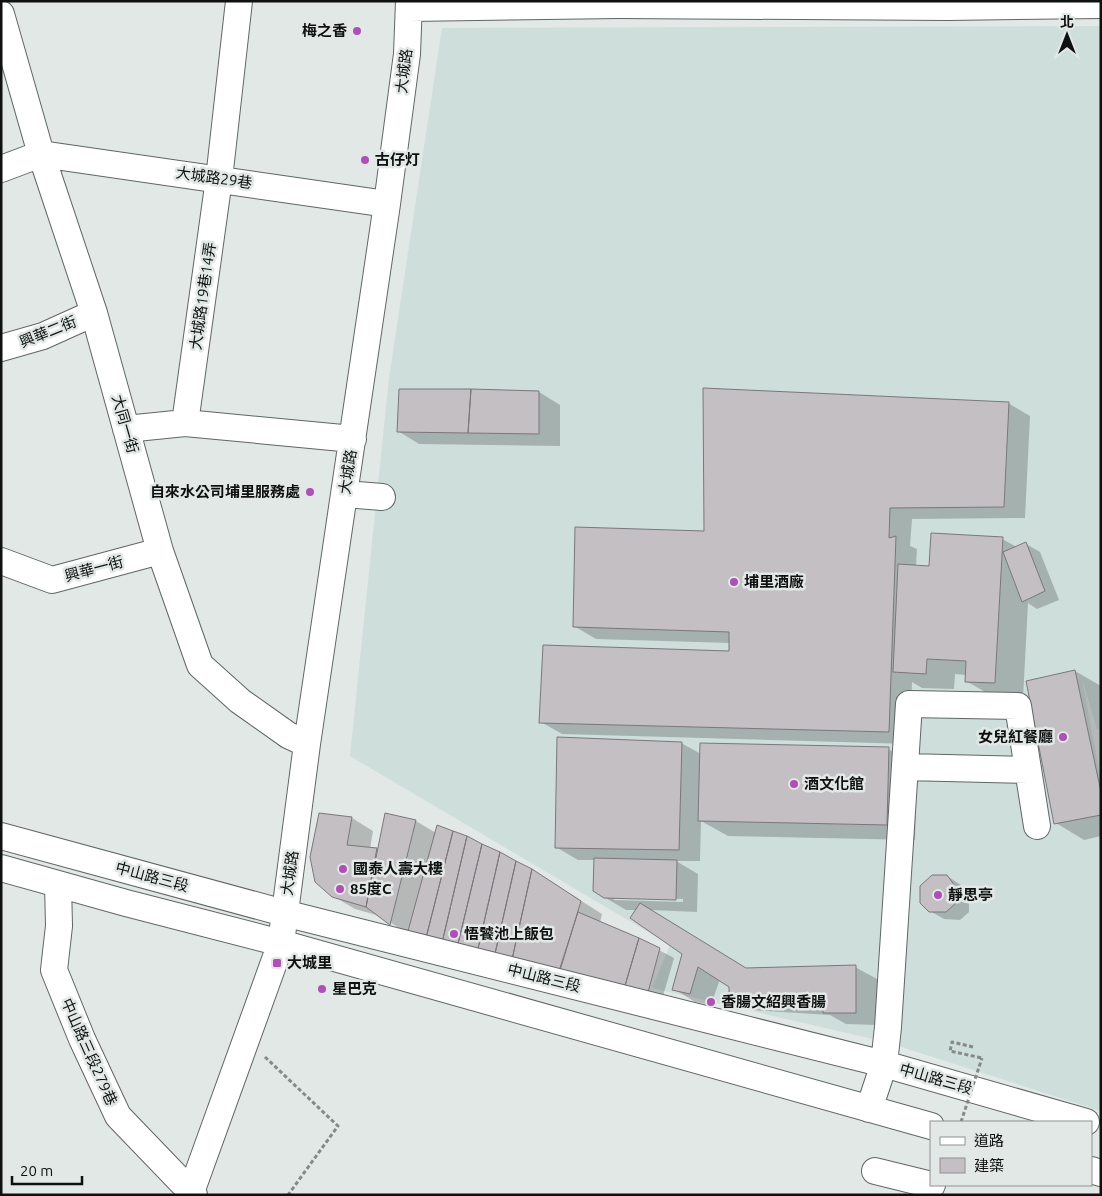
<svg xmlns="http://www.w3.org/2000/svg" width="1102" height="1196" font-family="Ubuntu,'Noto Sans TC',sans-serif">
	<rect width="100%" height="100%" fill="#e1e8e6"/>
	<path fill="#cededb" d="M1101,26v701l-4,3 -15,-52 19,104v329l-215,-69 -234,-54 18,-43 -320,-189 39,-378 53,-350z"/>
	<path fill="#0003" fill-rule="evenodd" d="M539,392l21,13v41l-141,-2 -21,-13z
		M1008,403l22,13 -5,102 -113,1 -2,27 7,3 -1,17 14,1 72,-28 15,8 9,-3 14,8 19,48 -22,9 -9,-6 -5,96 -29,-2 -28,-16v-6l-11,-1 -1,15 -32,-1 -10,-6 -2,62 -348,-10 -21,-12 189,-70v-9l-134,-4 -22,-13 131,-94z
		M1075,671l26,15v150l-17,4 -28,-17z
		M681,743l20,11 187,-5 29,16 -2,75 -187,-4 -27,-15 -1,40h-24l22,13 -1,38 -46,-2 96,60 108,-3 22,12v46l-31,-1 -16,-9 -79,-5 -21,-12 1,-12 -11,-7 -9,26 -16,-3 -21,-13 9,-35 -46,-44h-11l-22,-13 -9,-37h-17l-22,-13zM614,897l69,2v3l-69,-2z
		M320,814l32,4 21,13 -3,18 8,1 38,-29 20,12 117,50 49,31 -2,8 38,17 36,19 -13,45 -249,-67 -32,-20 -25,-7 -22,-13z
		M947,876l14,9 8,10v17l-9,8 -16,-1 -14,-8z"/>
	<path fill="#c3bfc3" stroke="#7b777c" d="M703,388l306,14 -5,105 -114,1 -1,30 7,-2 -7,196 -350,-9 4,-78 186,6v-19l-156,-5 2,-100 129,4z
		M399,389h72l-3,44 -71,-1z
		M471,389l68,2v43l-71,-1z
		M931,533l72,4 -8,146 -30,-1 1,-21 -39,-2 -1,15 -33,-2 5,-108 31,2z
		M1026,542l19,49 -23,11 -19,-50z
		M1075,670l26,122v23l-47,9 -28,-143z
		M557,737l125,5 -3,108 -124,-2z
		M700,743l189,4 -2,78 -189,-4z
		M319,813l33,4 -5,28 30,3 -11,59 -34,-10 -17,-15 -5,-25z
		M385,813l31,7 -26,105 -24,-18z
		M437,825l16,6 -27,107 -18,-7z
		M453,831l14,5 -25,107 -16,-5z
		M467,836l15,8 -25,104 -15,-5z
		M482,844l18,8 -23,101 -20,-5z
		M500,852l16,9 -22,97 -17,-5z
		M594,858l83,2 -1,40 -72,-2 -11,-7z
		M516,861l16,8 -21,95 -17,-6z
		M532,869l49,32 -23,76 -47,-13z
		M932,875h15l8,11v18l-9,8h-17l-9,-9v-17z
		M640,903l106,65 110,-3v48h-33v-9l-94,-5v-12l-31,-20 -8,27 -18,-4 10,-36 -52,-36z
		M578,912l61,26 -15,51 -65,-18z
		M639,938l21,10 -13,48 -23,-7z"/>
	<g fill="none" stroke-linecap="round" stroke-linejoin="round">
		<g stroke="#606665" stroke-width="28">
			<path id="minor" d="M239,1l-20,178 -34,244 168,16
				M409,8l210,-3 329,2 153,-2
				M1,14l40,140 53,159 66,238 40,114 40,36 48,34 19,9
				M1,169l40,-15 346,50
				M1,348l42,-12 51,-23
				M126,429l59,-6
				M345,494l37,3
				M1,561l51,19 108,-29
				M905,767l123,3
				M1,836l283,77 600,151 202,58
				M1,868l125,35 155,40 650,183
				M58,884l1,42 -5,44 28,69 36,77 76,79
				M869,1109l15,-45 4,-37 21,-323 109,2 19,120
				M1091,1170l10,3
				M875,1171l57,14
				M190,1195l91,-252 26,-199 80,-540 20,-150 2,-53"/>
		</g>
		<path stroke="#858a88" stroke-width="3" stroke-dasharray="4 2.5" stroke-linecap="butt" d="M973,1047l-21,-5 -2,9 32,7
			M265,1057l73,69 -50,69"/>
		<use href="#minor" stroke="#fff" stroke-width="26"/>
		<path stroke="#858a88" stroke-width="3" stroke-dasharray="4 2.5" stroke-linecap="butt" d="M961,1122l21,-64"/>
	</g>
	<g fill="#af4fb7" stroke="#e1e8e6" stroke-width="2">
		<circle cx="357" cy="31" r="5"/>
		<circle cx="365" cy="160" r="5"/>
		<circle cx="310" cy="492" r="5"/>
		<circle cx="734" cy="582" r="5"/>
		<circle cx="1063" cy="737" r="5"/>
		<circle cx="794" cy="784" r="5"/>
		<circle cx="343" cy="869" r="5"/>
		<circle cx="340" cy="889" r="5"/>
		<circle cx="938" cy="895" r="5"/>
		<circle cx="454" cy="934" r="5"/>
		<rect x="272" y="958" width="10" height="10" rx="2.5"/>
		<circle cx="322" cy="989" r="5"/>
		<circle cx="711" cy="1002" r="5"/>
	</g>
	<g text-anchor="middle" stroke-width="5" stroke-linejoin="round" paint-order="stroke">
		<g font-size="15" font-weight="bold" fill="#0f1111" stroke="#e1e8e6" text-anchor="start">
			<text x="347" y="36" text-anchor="end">梅之香</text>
			<text x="375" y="165">古仔灯</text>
			<text x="300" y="497" text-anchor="end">自來水公司埔里服務處</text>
			<text x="744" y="587">埔里酒廠</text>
			<text x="1053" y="742" text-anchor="end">女兒紅餐廳</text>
			<text x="804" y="789">酒文化館</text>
			<text x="353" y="874">國泰人壽大樓</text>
			<text x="350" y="894">85度C</text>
			<text x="948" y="900">靜思亭</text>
			<text x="464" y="939">悟饕池上飯包</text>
			<text x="287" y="968">大城里</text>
			<text x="332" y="994">星巴克</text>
			<text x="721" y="1007">香腸文紹興香腸</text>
		</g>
		<g font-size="15" fill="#0f1111" stroke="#e1e8e6">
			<text transform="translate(404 71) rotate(-83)" y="5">大城路</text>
			<text transform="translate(214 178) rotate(8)" y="5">大城路29巷</text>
			<text transform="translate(203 296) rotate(-82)" y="5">大城路19巷14弄</text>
			<text transform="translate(48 332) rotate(-22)" y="5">興華二街</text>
			<text transform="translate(125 424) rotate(74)" y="5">大同一街</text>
			<text transform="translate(348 472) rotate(-81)" y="5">大城路</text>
			<text transform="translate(94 569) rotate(-15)" y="5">興華一街</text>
			<text transform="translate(290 873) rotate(-82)" y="5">大城路</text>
			<text transform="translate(152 877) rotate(15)" y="5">中山路三段</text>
			<text transform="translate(544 978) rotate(14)" y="5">中山路三段</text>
			<text transform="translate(89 1052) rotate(66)" y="5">中山路三段279巷</text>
			<text transform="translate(936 1079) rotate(16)" y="5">中山路三段</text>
		</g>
	</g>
	<rect width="1102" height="1196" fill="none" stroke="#0f1111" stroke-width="5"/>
	<rect x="930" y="1121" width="162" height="65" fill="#e1e8e6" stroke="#8d9291"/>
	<rect x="940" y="1137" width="25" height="8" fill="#ffffff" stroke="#8d9291"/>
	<text x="974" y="1146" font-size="15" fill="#0f1111">道路</text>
	<rect x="940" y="1158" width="25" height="15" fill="#c3bfc3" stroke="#8d9291"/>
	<text x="974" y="1171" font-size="15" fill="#0f1111">建築</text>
	<g transform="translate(1067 35)" stroke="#e1e8e6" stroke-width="4" paint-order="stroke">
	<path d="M0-4L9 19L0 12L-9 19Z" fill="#0f1111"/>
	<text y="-8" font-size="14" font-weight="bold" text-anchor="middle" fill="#0f1111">北</text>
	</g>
	<path d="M12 1176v8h70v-8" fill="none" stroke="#0f1111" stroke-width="2.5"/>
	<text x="20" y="1176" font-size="15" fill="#0f1111" stroke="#e1e8e6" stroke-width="4" paint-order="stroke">20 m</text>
</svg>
